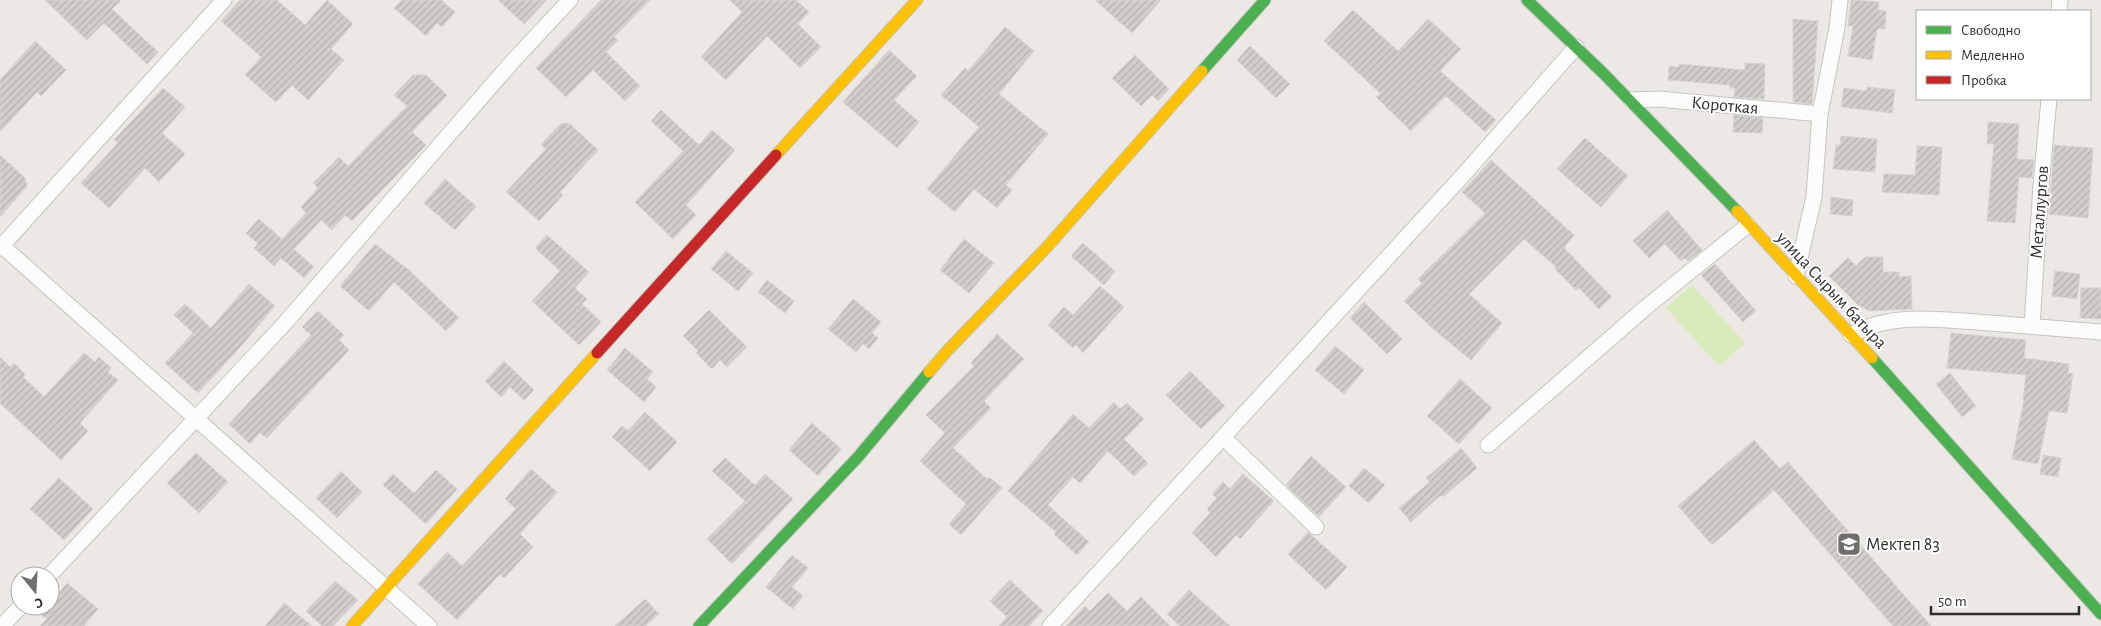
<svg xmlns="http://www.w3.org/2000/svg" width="2101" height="626" font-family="'Alegreya Sans',sans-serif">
	<defs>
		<pattern id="building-hatch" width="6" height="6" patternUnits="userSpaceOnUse" patternTransform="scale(1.25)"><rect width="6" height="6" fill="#d1cecb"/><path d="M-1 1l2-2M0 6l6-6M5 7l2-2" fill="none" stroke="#b4b1af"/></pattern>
	</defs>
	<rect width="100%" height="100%" fill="#ece8e4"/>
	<path fill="#d9eabb" d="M1692,285l53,58 -26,23 -53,-58z"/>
	<path fill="url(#building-hatch)" stroke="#d7d4d0" d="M45,0h76l-9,9 46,43 -11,12 -43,-41 -17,17z
		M240,0h37l28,25 22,-25 26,24 -22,25 13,11 -36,40 -16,-15 -16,17 -31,-27 16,-18 -40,-36z
		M402,0h39l14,12 -13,15 -5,-4 -11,13 -32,-28z
		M498,0h49l-23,24z
		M601,0h49l-36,37 4,3 -12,12 34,34 -15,15 -32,-31 -27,27 -30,-29z
		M730,0h66l13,12 -11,12 23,23 -21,21 -33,-32 -41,44 -25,-23 41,-45z
		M1095,0h66l-29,33z
		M1851,0l28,2 -1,8 8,1 -1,18h-8l-5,31 -24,-4 5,-30h-5z
		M1353,10l45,41 30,-32 33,30 -21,22 56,49 -11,12 -39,-36 -35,35 -35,-34 4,-4 -56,-52z
		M1793,19l25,2 -6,83 -19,-2z
		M1005,27l29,24 -35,43 49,40 -42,51 6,5 -15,18 -23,-19 -19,23 -28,-23 52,-62 -38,-32 24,-27 3,3z
		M35,41l31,29 -25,26 -4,-4 -37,40v-52z
		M1250,46l40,38 -14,14 -39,-38z
		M889,50l28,26 -23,24 25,22 -22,26 -54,-46z
		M1135,55l34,34 -11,12 -6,-6 -11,11 -29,-28z
		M1745,63l20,1 -1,35 -30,-2 1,-9h-5v-3l-62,-5 1,-14 10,1v-3l66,6z
		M413,75h13l21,20 -35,37 14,13 -74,76 -7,-6 -13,15 -11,-10 -27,29 20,18 -10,11 -23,-20 -7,8 -20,-18 4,-4 -12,-11 13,-14 23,20 24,-26 -5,-6 17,-19 -5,-5 26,-26 9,9 59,-60 -13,-11z
		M1867,87l28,3 -3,23 -51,-6 3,-19 23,3z
		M163,88l22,19 -23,26 23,21 -26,28 -14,-14 -36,40 -28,-25 37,-40 -4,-3z
		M661,110l38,35 13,-15 23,20 -49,55 10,10 -23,24 -38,-37 48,-51 -32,-30z
		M1734,115l29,3 -1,15 -29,-1z
		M1988,122l31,2 -2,35 17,1 -2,18 -13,-1 -4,46 -28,-2 7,-77h-7z
		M563,123l7,1 28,26 -38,42 3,3 -24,26 -33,-29 40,-43 -5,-4 16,-18z
		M1841,136l36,3 -2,33 -42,-3 3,-24h4z
		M1585,138l43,38 -27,31 -44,-38z
		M2054,145l39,3 -5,70 -39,-4z
		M1917,146l25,1 -3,48 -57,-3 2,-18 31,1z
		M0,155l25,23 2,8 -27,31z
		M1491,160l83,75 -10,13 48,49 -13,12 -20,-21 -3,2 -21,-21 1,-2 -32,-28 -55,55 33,29 -31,37 -39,-32 -28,-27 18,-18 -4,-4 67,-66 -23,-21z
		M445,179l31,27 -21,24 -31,-27z
		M1831,197l22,3 -1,16 -22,-2z
		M1667,210l35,40 -14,11 -3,-3 -4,3 -16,-17 -16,14 -16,-17z
		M547,235l42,37 -14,16 12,11 -5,5 19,18 -22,23 -47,-44 28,-30 -25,-23z
		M964,239l30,24 -25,30 -29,-23z
		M1083,243l32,28 -11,14 -33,-29z
		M375,244l34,26 50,48 -13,13 -52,-49 -25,29 -29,-25z
		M726,251l27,22 -15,18 -27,-22z
		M1865,257h18v15h16v5l12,-1 1,33 -43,2 -11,-6 -29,-29 19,-18 8,8z
		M1715,264l41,47 -13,11 -42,-47z
		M2055,271l25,3 -3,25 -25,-3z
		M767,280l27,21 -9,12 -27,-21z
		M249,284l26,22 -39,46 -38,41 -33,-30 28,-30 -19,-18 11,-11 26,24z
		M1100,286l24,21 -41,46 -7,-8 -3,3 -25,-23 16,-18 9,8z
		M2081,288h20v31l-21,-1z
		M853,299l28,23 -9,11 6,5 -9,11 -6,-5 -7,8 -28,-23z
		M1364,302l38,37 -15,15 -37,-36z
		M709,310l38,37 -20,20 -7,-7 -8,9 -16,-16 2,-2 -15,-15z
		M318,311l26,24 -5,5 10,10 -82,88 -7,-5 -10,11 -21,-20 82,-89 -9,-8z
		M1951,333l75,7 -2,18 45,6 -1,9 5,1 -6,39 -18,-2 -11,53 -26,-5 12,-59h-1l3,-25 -79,-7z
		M997,334l27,25 -40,42 7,7 -38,40 34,31 2,-2 13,11 -41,47 -12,-11 17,-20 -46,-43 25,-28 -19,-18 48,-49 -3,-3z
		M1335,346l29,24 -20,24 -29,-24z
		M625,348l28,24 -6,7 9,8 -12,15 -37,-32z
		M84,353l11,9 4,-5 12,11 -3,4 10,8 -38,43 8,8 -27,29 -61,-57v-46l10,10 4,-4 11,11 -2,3 21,20z
		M504,361l30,29 -10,10 -14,-13 -9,10 -16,-16z
		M1190,371l35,35 -24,23 -35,-34z
		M1950,373l26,33 -14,11 -26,-33z
		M1460,379l32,29 -33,36 -32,-28z
		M1114,402l6,7 7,-6 17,16 -20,20 24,24 -14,13 -26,-25 -28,32 -7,-6 -25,28 41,37 -12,13 -23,-21 2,-2 -48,-41 65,-77 16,14z
		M645,412l32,30 -27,29 -38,-34 10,-11 6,5z
		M812,423l29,26 -23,27 -29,-26z
		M1754,440l26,29 8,-7 143,164h-38l-119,-136 -62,55 -34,-39z
		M1461,448l16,20 -34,29 -2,-2 -30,27 -12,-14 31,-26 -4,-4z
		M196,453l32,29 -29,31 -32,-30z
		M2043,455l18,3 -3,19 -18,-3z
		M1311,456l35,31 -27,30 -33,-32z
		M725,458l30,27 10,-11 28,25 -61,65 -25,-25 38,-38 -33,-30z
		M1364,468l21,17 -16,18 -20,-17z
		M531,469l26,23 -37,42 13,13 -29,31 -4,-4 -43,46 -39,-36 29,-32 15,14 54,-57 -11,-10z
		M436,470l21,19 -31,35 -43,-39 10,-11 21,19z
		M341,471l21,21 -25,26 -21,-20z
		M1243,474l31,27 -34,38 -4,-4 -20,22 -24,-24 18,-20 -3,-4 10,-11 -5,-4 11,-12 7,7z
		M59,478l34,31 -29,31 -34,-31z
		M1308,532l39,35 -21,23 -38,-36z
		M792,555l16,13 -16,19 11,9 -10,13 -27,-22z
		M1010,580l33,31 -14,15h-30l8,-9 -17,-16z
		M335,581l23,19 -25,26h-11l-16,-15z
		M67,583l31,26 -14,17h-44l7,-7 -6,-4z
		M1189,590l41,36h-50l-13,-12z
		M1108,593l19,18 14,-14 29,29h-104l19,-20 5,5z
		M645,599l14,15 -14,12h-30z
		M284,603l28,23h-47z"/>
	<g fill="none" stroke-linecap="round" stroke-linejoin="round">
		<g stroke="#c5c4c5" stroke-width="17">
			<path id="street" d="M2059,11l1,-11
				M1631,100l28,-1 161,15
				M0,244l429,382
				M0,248l224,-248
				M1796,276l18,-79 6,-83 17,-86 3,-28
				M2032,326l9,-141 8,-86
				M1851,335c41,-24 94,-15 139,-12 37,3 74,6 111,9
				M1224,438l92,89
				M1488,445l157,-137 103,-83
				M49,576l236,-253 228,-262 57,-61
				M2,626l19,-20
				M1050,626l415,-453 111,-126"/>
		</g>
		<g stroke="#c5c4c5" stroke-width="13">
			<path id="fast" d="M1527,0l76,73 134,138
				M1202,71l63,-71
				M1872,358l229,256
				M699,626l159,-169 71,-85"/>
		</g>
		<g stroke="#c5c4c5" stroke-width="13">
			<path id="slow" d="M776,155l141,-155
				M1737,211l135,147
				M929,372l17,-20 101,-105 155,-176
				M352,626l245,-273"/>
		</g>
		<g stroke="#c5c4c5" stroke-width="13">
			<path id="jam" d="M597,353l179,-198"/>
		</g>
		<use href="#street" stroke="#fcfcfb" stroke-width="15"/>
		<use href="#fast" stroke="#4caf50" stroke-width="11"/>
		<use href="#slow" stroke="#ffc107" stroke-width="11"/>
		<use href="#jam" stroke="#c62828" stroke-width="11"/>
	</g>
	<defs>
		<g id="school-square" transform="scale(1.25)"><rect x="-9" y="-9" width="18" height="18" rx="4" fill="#706f6e" stroke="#fff"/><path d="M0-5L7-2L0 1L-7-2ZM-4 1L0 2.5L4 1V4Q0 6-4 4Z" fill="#fff"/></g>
	</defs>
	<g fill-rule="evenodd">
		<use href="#school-square" x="1849" y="544"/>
	</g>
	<g text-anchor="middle" stroke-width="4" stroke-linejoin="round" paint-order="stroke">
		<g font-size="18" fill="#2e2e2e" stroke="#fff">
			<text transform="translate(1725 105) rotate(5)" y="6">Короткая</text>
			<text transform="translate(2039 212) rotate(-86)" y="6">Металлургов</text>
			<text transform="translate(1832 290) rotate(47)" y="6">улица Сырым батыра</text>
		</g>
		<g font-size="18" fill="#2e2e2e" stroke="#fff" text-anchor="start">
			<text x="1866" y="550">Мектеп 83</text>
		</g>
	</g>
	<rect x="1916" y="10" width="175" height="90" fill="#ffffff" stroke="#ababab"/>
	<rect x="1926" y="26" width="25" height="8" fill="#4caf50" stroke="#ababab"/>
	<text x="1961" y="35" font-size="15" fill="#2e2e2e">Свободно</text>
	<rect x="1926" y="51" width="25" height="8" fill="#ffc107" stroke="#ababab"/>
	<text x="1961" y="60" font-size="15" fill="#2e2e2e">Медленно</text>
	<rect x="1926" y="76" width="25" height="8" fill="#c62828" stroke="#ababab"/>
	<text x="1961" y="85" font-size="15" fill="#2e2e2e">Пробка</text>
	<g transform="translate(35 591) rotate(162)"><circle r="24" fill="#ffffff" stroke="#ababab"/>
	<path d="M0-4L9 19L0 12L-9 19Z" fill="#706f6e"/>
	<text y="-8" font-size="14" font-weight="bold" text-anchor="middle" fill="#2e2e2e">С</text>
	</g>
	<path d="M1931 606v8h148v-8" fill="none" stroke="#2e2e2e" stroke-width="2.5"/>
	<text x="1938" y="606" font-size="15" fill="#2e2e2e" stroke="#ffffff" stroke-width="4" paint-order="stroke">50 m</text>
</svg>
